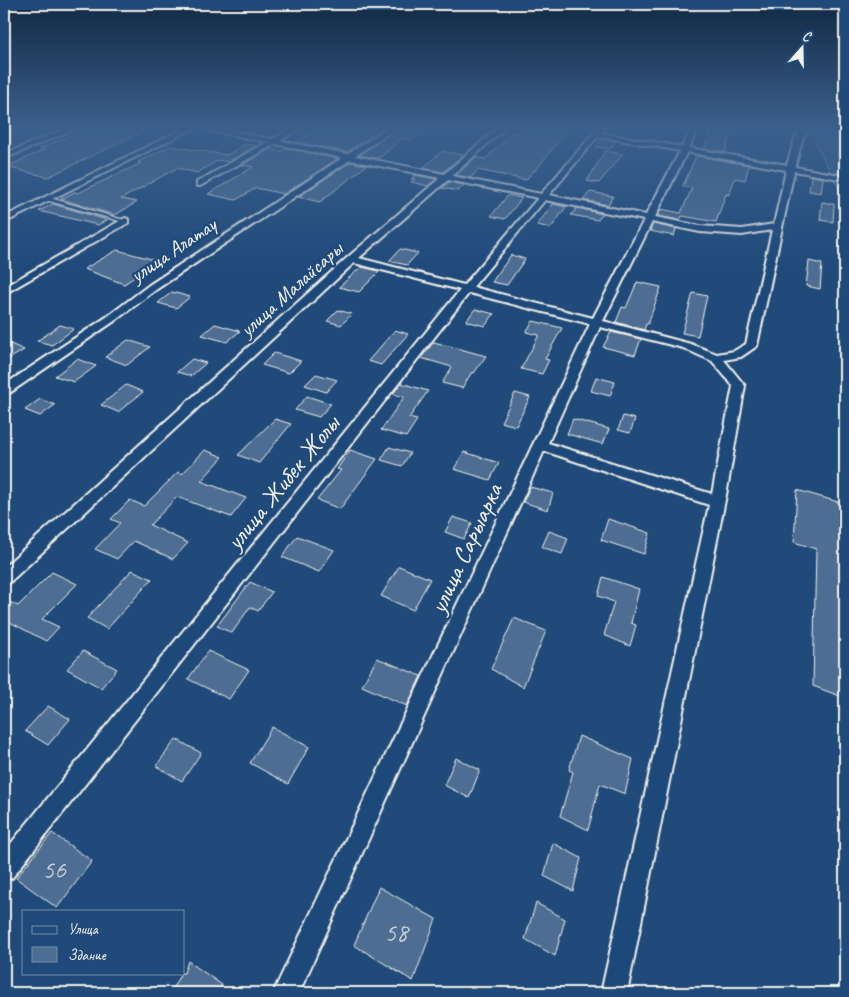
<svg xmlns="http://www.w3.org/2000/svg" width="849" height="997" font-family="Caveat,sans-serif">
	<rect width="100%" height="100%" fill="#1f4a7a"/>
	<filter id="ink" filterUnits="userSpaceOnUse"><feTurbulence type="fractalNoise" baseFrequency=".02" numOctaves="2"/><feDisplacementMap in="SourceGraphic" scale="10" xChannelSelector="R" yChannelSelector="G"/><feConvolveMatrix kernelMatrix="1 2 1 2 8 2 1 2 1" color-interpolation-filters="sRGB"/></filter>
	<g filter="url(#ink)">
		<path fill="#3a5f88" stroke="#97a8b8" d="M808,128h37v73z"/>
		<path fill="#4d6e92" stroke="#f4f1e8" d="M88,128h62l-102,49 -42,-10 38,-17 -5,-1z
			M318,128h67l-38,24 -51,-10z
			M397,128h30l-17,12 -8,-2 -21,19 -5,1 -16,-3z
			M522,128h47l-34,43h-2l-7,9 -48,-10 -7,8 -15,-3 20,-18 10,2 26,-27 9,1z
			M712,128h21l-8,24 -21,-3z
			M602,139l14,2 -6,8 -14,-2z
			M245,144l11,2 -28,16 -9,-2 -22,13 -20,-5 -56,31 16,3 -22,13 -54,-16 13,-7 4,1 63,-30 -3,-1 32,-16 57,9z
			M287,148l50,11 -53,35 -28,-6 -20,12 -28,-6 45,-27 -11,-2 28,-16 12,2z
			M442,151l21,4 -20,17 -20,-4z
			M605,151l18,3 -24,29 -12,-2z
			M696,156l53,9 -4,15 -10,-2 -6,17 -3,-1 -10,28 -34,-6 -2,4 -22,-4 3,-7 20,4 11,-25 -9,-2z
			M350,162l17,3 -47,37 -22,-5z
			M415,175l21,4 -8,7 -17,-4 4,-3h-4z
			M811,176l12,2 -2,15 -12,-2z
			M449,182l15,3 -6,6 -16,-3z
			M590,192l23,4 -5,9 -25,-5z
			M508,195l14,3 -17,21 -14,-3z
			M822,202l12,2 -1,18 -13,-2z
			M53,204l54,16 -9,5 -59,-14z
			M553,204l13,3 -15,21 -14,-3z
			M577,208l25,6 -4,6 -27,-5z
			M653,224l23,5 -2,7 -24,-5z
			M400,249l18,4 -11,12 -18,-4z
			M117,250l42,11 -35,23 -40,-15z
			M511,255l14,4 -18,26 -15,-3z
			M809,261l13,3 -2,25 -14,-3z
			M361,267l19,4 -21,21 -20,-5z
			M637,282l24,5 -13,37h-2l-2,6 -28,-8 6,-15 4,1z
			M172,292l18,5 -14,11 -18,-5z
			M693,293l14,3 -9,40 -16,-3z
			M475,309l19,5 -9,12 -19,-5z
			M338,310l14,4 -11,11 -14,-4z
			M533,321l29,7 -17,31 4,1 -7,14 -21,-5 18,-34 -13,-3z
			M215,324l25,7 -13,11 -25,-7z
			M60,325l14,4 -22,16 -15,-4z
			M395,330l13,4 -27,31 -13,-4z
			M611,332l30,7 -6,16 -32,-8z
			M128,340l22,7 -23,18 -22,-8z
			M4,341l20,9 -20,12z
			M434,342l52,14 -12,17 -2,-1 -10,16 -20,-5 10,-16 -31,-9z
			M274,353l27,8 -12,12 -27,-8z
			M77,359l19,7 -22,16 -19,-6z
			M192,359l14,4 -15,13 -14,-4z
			M316,374l21,6 -11,12 -21,-7z
			M596,377l19,5 -5,14 -19,-5z
			M401,383l27,8 -19,27 8,2 -11,17 -25,-7 23,-33 -11,-3z
			M126,385l17,7 -25,20 -17,-7z
			M515,393l15,4 -14,29 -15,-4z
			M307,396l24,8 -12,13 -24,-7z
			M40,399l15,6 -15,11 -15,-6z
			M623,416l12,3 -5,14 -12,-3z
			M275,419l16,5 -32,39 -21,-8z
			M573,419l36,10 -6,15 -36,-10z
			M389,447l21,6 -8,13 -21,-6z
			M205,450l18,7 -22,24 45,17 -15,19 -54,-20 -27,28 38,18 -15,16 -39,-18 -17,18 -22,-10 25,-26 -9,-4 19,-19 14,6 34,-34 4,2z
			M350,450l27,9 -37,50 -23,-9 24,-30 -4,-1z
			M464,452l35,11 -9,17 -36,-11z
			M530,487l23,6 -5,17 -25,-8z
			M797,490l48,14v194l-32,-12 3,-137 -22,-7z
			M453,517l19,6 -8,16 -19,-7z
			M608,519l42,14 -6,21 -43,-14z
			M549,531l19,7 -6,16 -20,-7z
			M297,536l37,14 -15,22 -37,-15z
			M399,566l31,13 -17,31 -32,-14z
			M132,570l20,9 -45,50 -20,-11z
			M52,572l25,12 -35,35 17,8 -13,14 -42,-22v-20l14,7z
			M603,577l36,12 -8,34 5,2 -6,21 -26,-11 10,-33 -16,-6z
			M250,582l22,10 -14,19 -8,-4 -18,26 -15,-7z
			M514,618l32,13 -23,56 -32,-18z
			M83,651l34,18 -16,19 -34,-19z
			M208,651l41,19 -20,29 -41,-20z
			M377,658l44,18 -14,30 -45,-20z
			M48,706l22,13 -22,26 -23,-14z
			M272,727l37,20 -21,37 -38,-21z
			M579,736l54,23 -8,35 -25,-10 -12,46 -28,-14 13,-44 -4,-2z
			M176,739l25,14 -19,28 -26,-15z
			M456,758l24,12 -11,28 -25,-13z
			M52,833l40,28 -35,47 -41,-30z
			M553,843l28,15 -8,33 -29,-15z
			M379,887l57,32 -23,62 -59,-36z
			M536,903l29,16 -10,37 -30,-17z
			M188,961l34,24 -5,8h-47l11,-20h3z"/>
		<g fill="none" stroke-linecap="round" stroke-linejoin="round">
			<g stroke="#f4f1e8" stroke-width="3">
				<path id="lane" d="M46,198h4l77,23 -4,1 -77,-22z"/>
			</g>
			<g stroke="#f4f1e8" stroke-width="4">
				<path id="street" d="M68,128h9l-73,31v-5z
					M185,128h9l-190,95v-6z
					M204,128h12l56,11 21,-11h7l-20,13 67,13 41,-26h7l-40,28 89,18 54,-46h7l-53,48 89,18 57,-66h7l-4,5 81,14 10,-19h6l-9,20 98,17 7,-24 7,-13h7l-6,13 -7,26 50,9v4l-51,-9 -37,175 -16,11 -17,3 21,26 -18,104 -100,503h-26l108,-488 -165,-54 -245,542h-26l317,-669 -121,-31 -457,585 -8,3v-29l456,-562 -106,-27 -344,319 -6,2v-17l344,-310 92,-79 -90,-18 -193,129 -41,31 -108,74 -4,1v-10l104,-69 41,-31 193,-127 -67,-14 -75,42h-3v-4l70,-40 -60,-12zM598,136l82,15 -34,64 -97,-20zM687,152l99,18 -12,54 -32,5 -42,-3 -45,-9zM448,180l90,18 -74,87 -105,-27zM545,200l99,20 -51,98 -120,-31zM652,222l48,10 42,3 30,-5 -26,114 -12,7 -17,3 -26,-10 -88,-23zM600,327l83,21 29,13 21,25 -21,108 -164,-51z
					M125,218l3,1v4l-124,71v-7z"/>
			</g>
			<use href="#lane" fill="#1f4a7a" fill-rule="evenodd"/>
			<use href="#street" fill="#1f4a7a" fill-rule="evenodd"/>
		</g>
	</g>
	<linearGradient id="sky" x2="0" y2="1"><stop stop-color="#112943"/><stop offset="0.48" stop-color="#3c608d"/><stop offset="1" stop-color="#3c608d" stop-opacity="0"/></linearGradient>
	<rect width="849" height="267" fill="url(#sky)"/>
	<g text-anchor="middle" stroke-width="5" stroke-linejoin="round" paint-order="stroke">
		<g font-size="21" fill="#f4f1e8" stroke="#1f4a7a">
			<text transform="translate(173 250) rotate(-34)" y="7">улица Алатау</text>
			<text transform="translate(291 289) rotate(-42)" y="7">улица Малайсары</text>
		</g>
		<g font-size="25" fill="#f4f1e8" stroke="#1f4a7a">
			<text transform="translate(282 482) rotate(-51)" y="9">улица Жибек Жолы</text>
			<text transform="translate(465 548) rotate(-65)" y="9">улица Сарыарка</text>
		</g>
		<g font-size="26" fill="#cad0d2">
			<text x="54" y="878">56</text>
			<text x="396" y="941">58</text>
		</g>
	</g>
	<rect width="849" height="997" fill="none" stroke="#1f4a7a" stroke-width="20"/>
	<rect x="10" y="10" width="829" height="977" fill="none" stroke="#f4f1e8" stroke-width="2" filter="url(#ink)"/>
	<rect x="22" y="910" width="162" height="65" fill="#1f4a7a" stroke="#748da6"/>
	<rect x="32" y="926" width="25" height="8" fill="#1f4a7a" stroke="#748da6"/>
	<text x="68" y="934" font-size="15" fill="#f4f1e8">Улица</text>
	<rect x="32" y="947" width="25" height="15" fill="#4d6e92" stroke="#748da6"/>
	<text x="68" y="960" font-size="15" fill="#f4f1e8">Здание</text>
	<g transform="translate(802 48) rotate(20)" stroke="#1f4a7a" stroke-width="4" paint-order="stroke">
	<path d="M0-4L9 19L0 12L-9 19Z" fill="#f4f1e8"/>
	<text y="-8" font-size="14" font-weight="bold" text-anchor="middle" fill="#f4f1e8">С</text>
	</g>
</svg>
